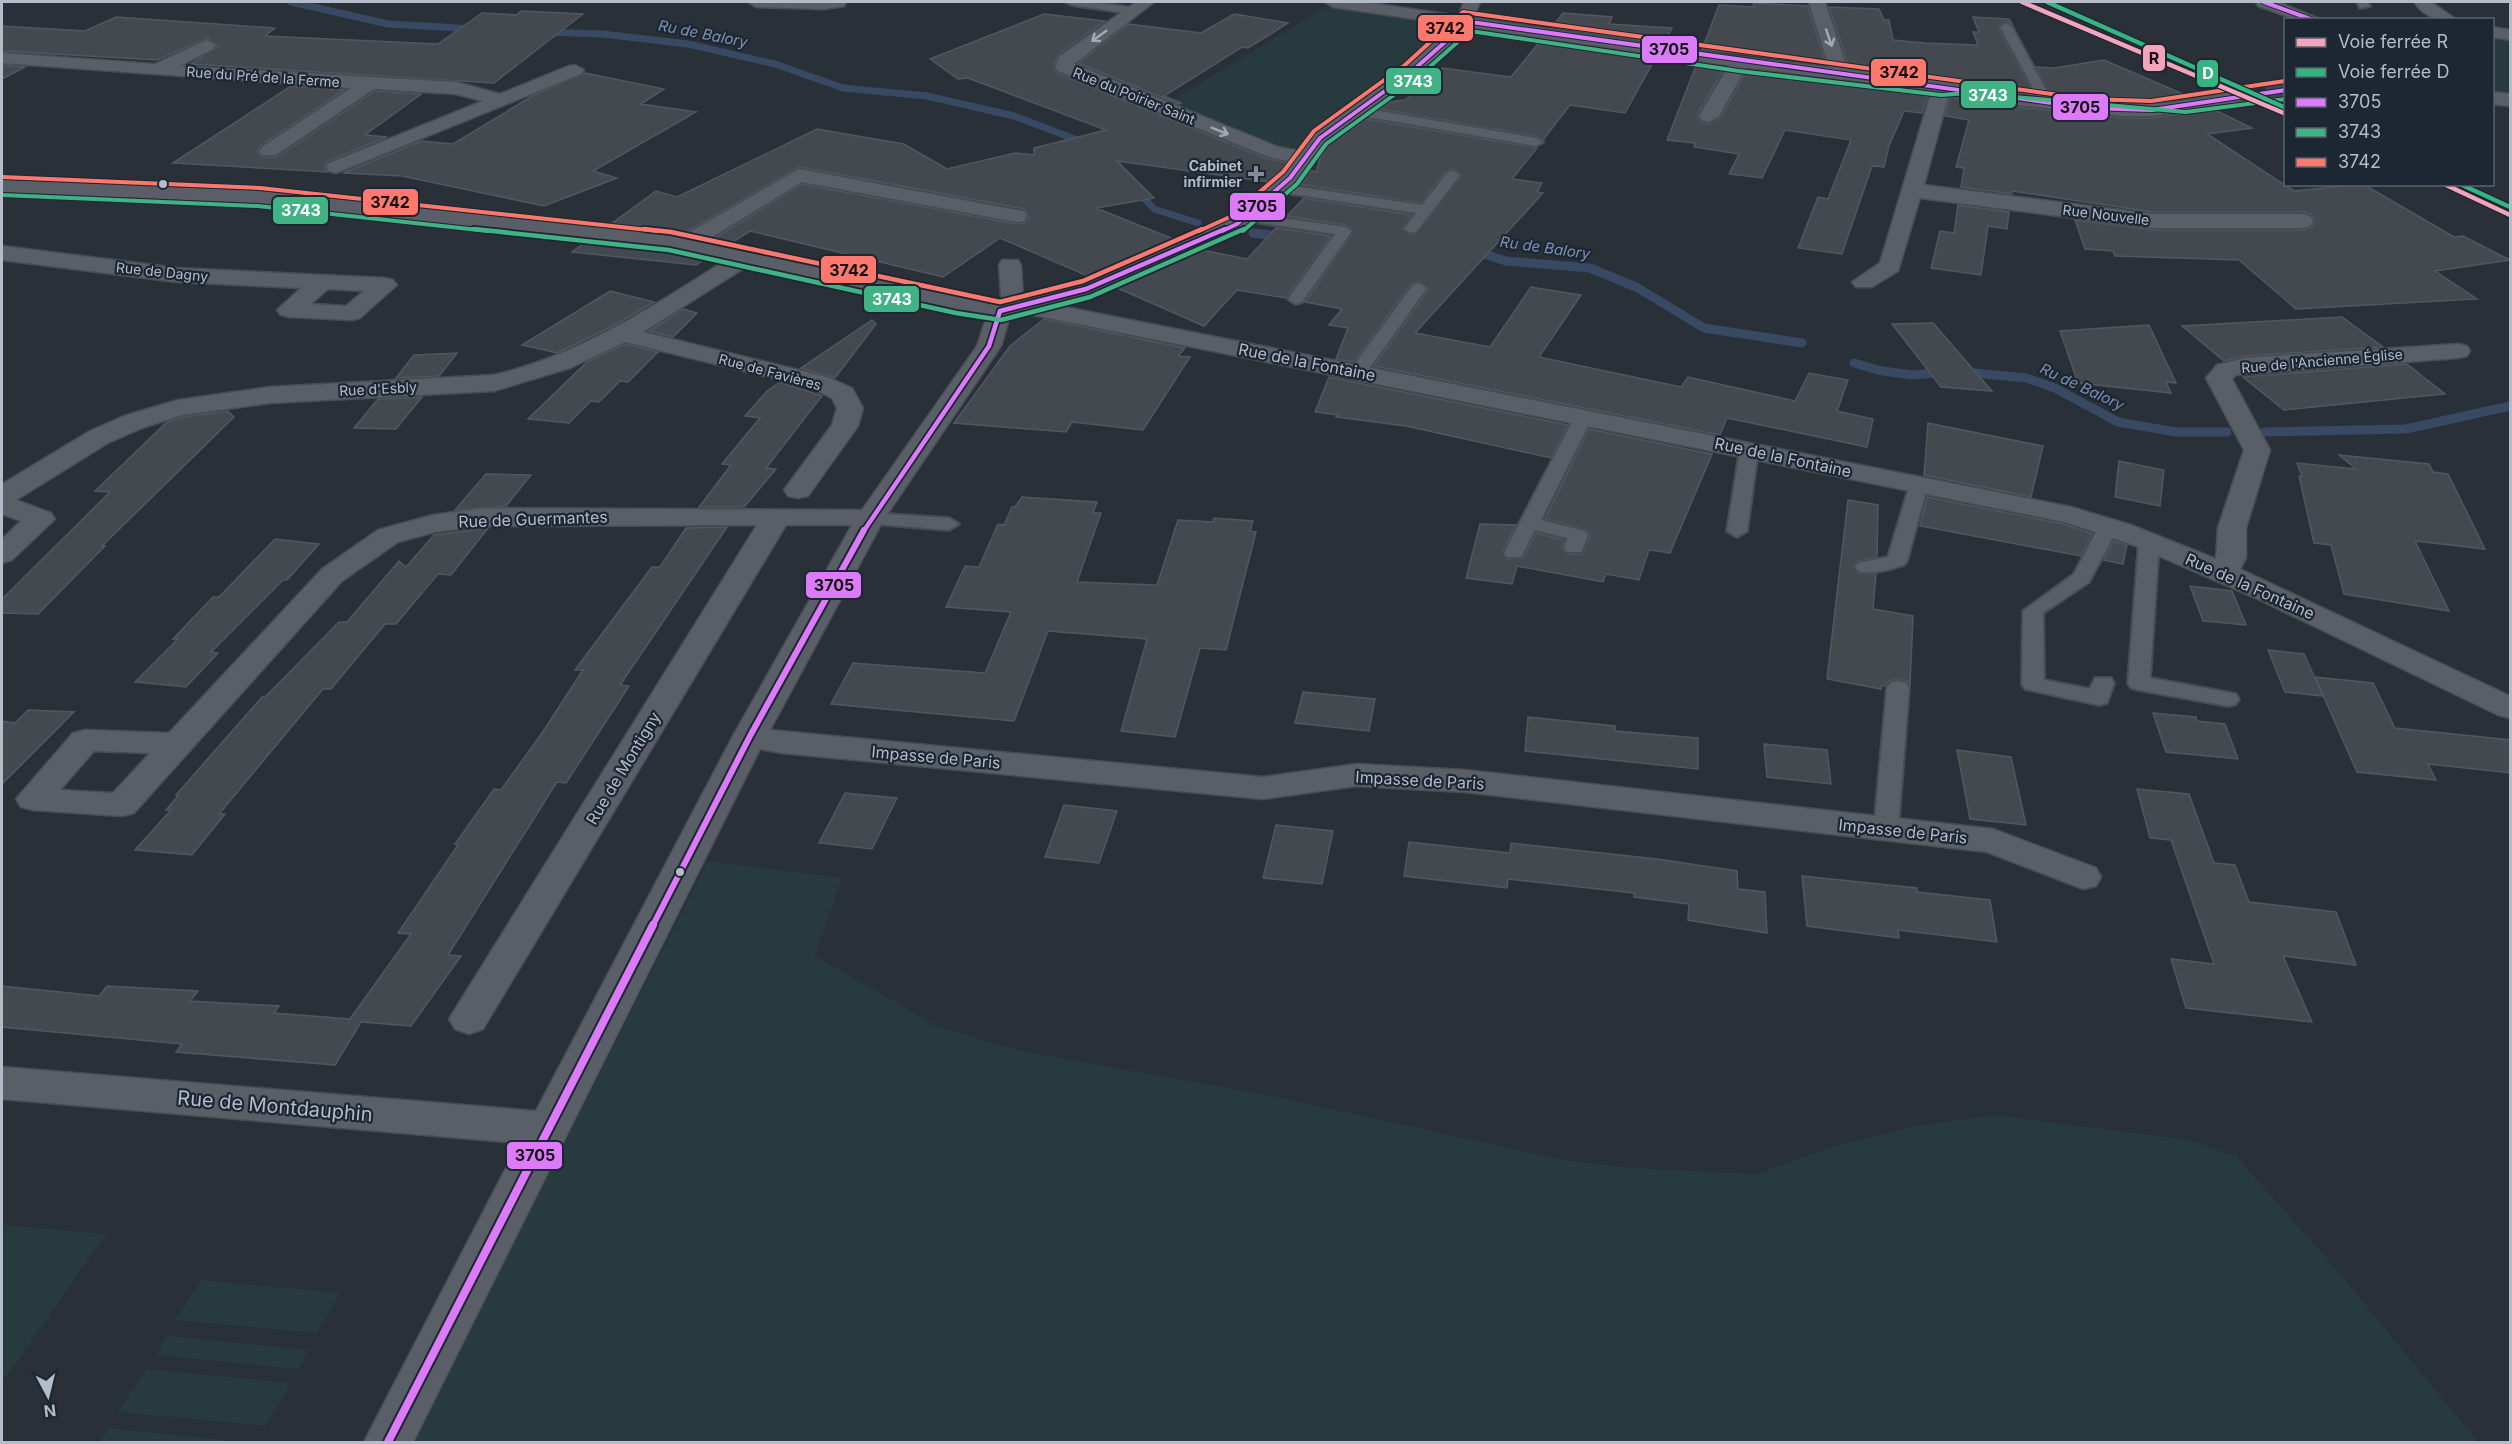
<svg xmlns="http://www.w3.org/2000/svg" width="2512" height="1444" font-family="Inter,sans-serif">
	<rect width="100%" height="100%" fill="#2a3038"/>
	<path fill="#273a3e" d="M1331,4l112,18 4,5 -4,7 -144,114 -18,1 -115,-45z
		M2492,37l18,2v57l-17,-2z
		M708,861l134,17 -27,78 122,70 45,14 40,11 250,45 291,64 69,8 124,6 86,-30 75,-18 77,-11 195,25 47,16 101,114 141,172h-2065z
		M2,1225l104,9 -104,149z
		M201,1280l139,13 -23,40 -142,-13z
		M168,1336l141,14 -11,19 -142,-14z
		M146,1369l145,14 -25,43 -148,-14z
		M108,1428l135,14h-144z"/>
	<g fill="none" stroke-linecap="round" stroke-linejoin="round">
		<path stroke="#384963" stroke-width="7" d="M291,2l97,22 88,5
			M544,32l58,2 86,10 87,20 68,24 84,8 87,20 74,28
			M1134,187l20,22 44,14"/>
		<path stroke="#384963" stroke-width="9" d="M1253,233l32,4
			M1484,254l22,7 84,7 48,20 66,40 98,15
			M1854,363l28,8 31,4 41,-4 72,7 29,10 63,34 58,10h51
			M2264,432l142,-3 104,-23"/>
	</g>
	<path fill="#444950" stroke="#52575f" stroke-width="1.5" d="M1753,3l55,3 18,58 -124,-15 17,-44 35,2z
		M1829,7l50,2 5,11h5l4,20 32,3 53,2 -5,-13h6l-6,-15 36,2 3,5 -7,-3 -7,7 37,67h11l2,-4 -12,-24 18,1 50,-8 86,37 -64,6 -53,-3 -54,-7 -77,-15 -93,-11z
		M521,11l62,3 -89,69 -303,-19 27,-18 -10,-8 -51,22 -155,-9v-25l83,5 31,-14 159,11 -10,8 173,8 44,-31 35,2z
		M1563,13l49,4 -3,7 63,4 -9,16 -111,-17z
		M1044,14l61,7 -46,33 -6,12 4,7 208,85 23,5 -18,19 -153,-21 37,37 -58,10 80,32 -86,37 -90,-39 -57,39 -193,-46 -22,14 -18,-4 92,-57 214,40 8,-1 5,-6 -5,-8 -225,-42 -118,68 -74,-8 49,-36 21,6 140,-68 87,15 43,25 68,-16 19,2v-7l72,-18 -138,-52 -10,1 -28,-20z
		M1234,14l54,9 -40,25 -6,-1 -78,49 17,7 -3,1 -100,-41 51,-39 72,9z
		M1541,40l115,17 -31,56 -55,-8 -27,35 -7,-4 -156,-27 10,-7 15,-2 37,-32 69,9z
		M1697,63l28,4 -28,48 3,6 8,3 13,-7 26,-47 182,22 -7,21 -18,-2 -15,35 -5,21 -12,-1 -30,88 -44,-6 20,-51 10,2 23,-59 -66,-10 -23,48 -33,-4 10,-20 -45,-7 1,-4 -28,-3z
		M2,65l23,2 -23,12z
		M585,73l79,16 -23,15 55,8 -103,59 24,7 -73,28 -142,-30 -59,-3 78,-32 32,3 81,-49z
		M291,86l53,4 -83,55 -4,6 5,6h15l98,-66 46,3 -56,41 22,2 -59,24 -4,6 3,5 -154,-9z
		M1950,96l20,6 153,16h29l61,-9 39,19 -45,6 87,57 69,-7 91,53 9,-1 47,24 -75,11 42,28 -181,10 -57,-49 -124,-4 -2,-5 -28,-2 -10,-29 78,10h149l10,-3 3,-7 -4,-6 -9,-2h-149l-141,-21v3l-51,-7 3,-19 -8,-1 13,-47 -24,-4z
		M1366,119l171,29 -25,31 30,4 -5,9 6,1 -128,140 75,14 41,-60 50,8 -42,62 142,30 7,-10 107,24 14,-28 39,7 -11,31 36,8 -6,28 -140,-29 -7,17 -346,-69 55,-77 -9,-8 -9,3 -57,78 -18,-3 12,-31 -19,-3 13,-16 -37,-7 49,-71 -9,-6 -58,-9 17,-18 108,17 -10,14 8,6 6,-1 46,-59 -8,-6 -8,2 -25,32 -123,-19 11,-14 7,2 5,-18 6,-8z
		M1958,205l51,7 -2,17 -19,-3 -7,49 -50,-7 9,-37 14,2z
		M1276,228l55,8 -45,62 -49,-8 -33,36 -89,-39 87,-37 45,9z
		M587,241l83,9 36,8 -10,7 -124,-13z
		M610,291l44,11 -41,24 -56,27 -35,-8z
		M683,309l14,4 -24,24 -24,-6z
		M2342,317l41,30 -137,9 -22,5 -42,-35z
		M1044,319l141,29 -7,8 12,1 -47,73 -71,-8 -6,10 -112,-9 56,-77z
		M872,320l4,4 -41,54 -34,-10z
		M1933,323l59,68 -51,-4 -49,-63z
		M2149,325l27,58 -10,-1 5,11 -93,-10 -18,-52z
		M625,344l33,8 -30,30 -8,-1 -21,21 -8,-1 -22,22 -41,-4 59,-57z
		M457,353l-18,23 -43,2 18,-23z
		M2407,364l38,30 -161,16 -41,-33z
		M1329,377l239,48 -17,33 -145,-32 -70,-9 2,-2 -23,-3z
		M780,382l42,14 -56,72 10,1 -32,38h-45l32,-42 -9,-1 38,-46 -15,-2 22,-25z
		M422,397l-26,32 -42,-1 24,-29z
		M228,411l6,6 -132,129h3l-67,68 -36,-1v-14l108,-107 -15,-1 72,-69 15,-5z
		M1928,423l115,23 -12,51 -107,-22z
		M1589,429l123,25 -42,99 -21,-3 -10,30 -33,-6 -3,8 -86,-16 -5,18 -46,-6 14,-54 36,1 -14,27 5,7 16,-1 13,-25 28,7 -2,9 5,5h15l8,-18 -3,-6 -42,-11z
		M2339,455l90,9 4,8 15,2 37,75 -70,-8 34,70 -105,-17 -13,-49 -17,-2 -15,-67h3l-5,-13 59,6z
		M2119,461l45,9 -4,36 -45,-9z
		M486,474l45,1 -25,31 -51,4z
		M1022,497l75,5 -4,11h8l-24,69 80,3 21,-65 35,2 1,-4 39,3 -3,10 6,1 -30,118 -26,-2 -25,89 -54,-6 26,-92 -99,-8 -34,90 -183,-17 22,-41 132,10 26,-61 -65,-5 19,-41 14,1 19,-43 6,1 8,-18h3z
		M1927,497l137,27 28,10 -11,22 -161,-30z
		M1848,500l30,5 -1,52 -19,4 -5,6 5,6 18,1 -3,35 40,7 -3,69 -3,-4 -10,-2 -8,2 -4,5h-4v3l-54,-10z
		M727,527l-107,158 9,1 -63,97 -9,-1 -60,95 -49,78 13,1 -50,70 -50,-4 -26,43 -159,-13 6,-8 -180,-17v-41l97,10 8,-10 91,5 -8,10 89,5 -5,7 76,6 61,-85 -13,-1 60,-88 -3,-1 39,-55 7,1 41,-57 41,-63h-8l32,-43 45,-60h8l26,-39z
		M488,528l-37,47 -13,-1 -42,50h-11l-54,65h-8l-104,125h6l-33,41 -57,-5 36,-40h-5l12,-14 -2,-1 86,-98h3l74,-75h8l52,-61 7,6 28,-32z
		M275,539l44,5 -32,36h-4l-72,72 7,1 -32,34 -51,-5 43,-43h-5l40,-42h6z
		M2114,541l13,4 -4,19 -20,-4z
		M2190,586l42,5 14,34 -43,-4z
		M2268,650l36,4 19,42 -38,-4z
		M2315,677l58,6 22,45 116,12v33l-83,-9 8,16 -79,-8z
		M1303,692l72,7 -6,32 -74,-8z
		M28,710l46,2 -72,72v-63l13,2z
		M2153,713l43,4 1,4 28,3 13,35 -72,-7z
		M1528,717l87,9v5l83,7v31l-173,-18z
		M1764,744l63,6 4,34 -64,-7z
		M1957,750l54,7 15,68 -56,-6z
		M2137,789l52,5 25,69 21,2 14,37 87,10 20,53 -73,-9 29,66 -126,-14 -15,-49 43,5 -43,-124 -21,-2z
		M845,793l52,5 -25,51 -53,-6z
		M1064,805l53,6 -18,52 -54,-6z
		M1276,825l57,6 -11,53 -59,-6z
		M1409,842l101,11 1,-10 146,16 80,12 1,18 27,3 2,41 -79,-13 1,-16 -55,-7v-4l-126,-14 -1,9 -103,-12z
		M1802,876l115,12v4l73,8 7,42 -99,-12 1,8 -92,-12z"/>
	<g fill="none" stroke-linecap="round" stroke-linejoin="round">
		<path stroke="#3f454e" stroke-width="19" stroke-dasharray="19 10" stroke-linecap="butt" d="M2237,97l49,-7"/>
		<g stroke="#484c53" stroke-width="4">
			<path id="service" d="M1066,2h26l42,6 6,3 -6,3 -62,-9z
				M2357,2h10l3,4 -10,2z
				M2006,23l6,4 34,63 -1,3h-10l-1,-3 -34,-63z
				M1356,107l180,31 7,4 -7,4 -185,-32v-6z
				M1453,171l7,4 -44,57 -5,1 -7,-4 12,-16 -137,-21 -7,-4 7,-4 143,21 26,-33z
				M1246,213l99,14 7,4 -50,71 -6,2 -8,-5 47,-65 -94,-14 -2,-3 2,-3z
				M1419,283l8,5 -63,88h-12l-3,-4 3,-4 61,-83z
				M1584,411l9,5 -52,104 44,11 3,4 -7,17h-14l-3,-4 3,-10 -32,-8 -14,27h-14l-3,-4 71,-137z
				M1749,445l9,5 -11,81 -10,6 -10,-6 13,-81z
				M1919,478l9,6 -21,77 -3,4c-14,4 -32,10 -46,6l-3,-4 3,-4 30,-6 22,-73z
				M870,513l79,5 10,6 -10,6 -86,-7 -3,-4 3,-4z
				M2109,520l10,6 -30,56 -46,31 1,67 46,9 5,-11h16l3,5 -7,20 -8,2 -74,-16 -3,-5 1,-73 51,-37 25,-48z
				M2149,536l7,2 3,4 -9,136 86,16 3,5 -3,5 -8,2 -89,-16 -8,-2 -3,-5 11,-141 3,-4z
				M1898,681l8,2 3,5 -11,141 -3,6 -9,2 -9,-2 -3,-6 13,-141 3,-5z"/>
		</g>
		<g stroke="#484c53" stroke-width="3">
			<path id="minor" d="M748,2h98l-2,4 -20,3 -68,-2z
				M1136,2h18l-80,62 204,83 22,4 13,-17 92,-66 49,-43 10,-23h16l-12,29 -51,45 -90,66 -30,40 -52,47 -151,65 -39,11 1016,202 60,18 85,34 2,-31 26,-78 -38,-72 11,-13 29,-7 212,-14 9,2 3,5 -3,5 -9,2 -223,17 -3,4 38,71 -24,78v30l-6,11 270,127v22l-12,-3 -242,-117 -120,-52 -71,-24 -1042,-209 -13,3 -9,30 -117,173 -114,211 493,47 94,-13 108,6 528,59 103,39 5,9 -5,9 -13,3 -96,-37 -522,-60 -108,-6 -94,13 -481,-46 -22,-4 -347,693h-49l155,-299 -517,-44v-32l534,44 197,-375 119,-211h-66l-303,504 -14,5 -14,-5 -6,-10 308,-494 -275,1 -47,6 -37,10 -56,39 -208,232 -12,3 -89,-6 -12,-3 -5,-8 57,-66 12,-3 84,3 153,-164 56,-39 55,-15 49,-7 380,2 115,-164 10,-30 -238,-51 -106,67 184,45 25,11 11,20 -5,18 -50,70 -10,2 -10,-2 -4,-6 48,-65 5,-17 -5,-10 -23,-11 -184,-45 -55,26 -76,23 -224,12 -89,12 -39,13 -34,15 -92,57 35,13 4,6 -43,41 -10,3v-24l19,-18 -19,-7v-30l88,-53 34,-15 54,-16 92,-13 224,-12c86,-20 158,-68 232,-115l-56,-12 -411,-45 -257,-11v-12l257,11 422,46 118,-68 217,41 8,1 3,5 -3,5 -8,1 -214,-40 -98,60 296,62 9,-2 -8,-6 -2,-31 3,-5h16l3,5 2,34 55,-15 151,-65 54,-45 9,-12 -26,-6 -208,-85 -3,-4 5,-11zM94,751l56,2 -37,40 -53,-3z
				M1809,2h16l24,72 -3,4 -6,2 -9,-6z
				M2256,2h22l44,18h-25l-39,-14z
				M207,40l9,5 -3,4 -33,17 276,16 44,12 69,-28 6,-1 9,5 -3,4 -245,99 -7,-2 -3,-4 3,-4 154,-62 -27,-7 -82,-5 -98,66h-14l-3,-4 3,-4 89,-59 -349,-25v-10l153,11z
				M1740,57l9,5 -30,54 -10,6 -7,-2 -3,-4 32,-54z
				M1942,80l9,6 -27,99 229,29h149l8,2 3,5 -3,5 -8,2h-149l-233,-30 -22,73 -26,16h-16l-4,-5 28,-19 53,-177z
				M2,246l175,22 208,10 8,2 4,5 -37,33 -8,2 -63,-3 -8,-2 -4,-5 24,-22 -124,-6 -175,-22zM328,289l36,2 -18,15 -35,-2z"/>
		</g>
		<g stroke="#484c53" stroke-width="3">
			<path id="tertiary" d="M1325,2h39l376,55 202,23c62,16 145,28 209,24 28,-1 58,-8 86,-13l9,6 -9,6 -85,13h-29l-153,-16 -30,-9 -200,-24 -407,-60z
				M2492,27l18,3v10l-18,-3z
				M2492,92l18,2v12l-18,-2z"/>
		</g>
		<g stroke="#484c55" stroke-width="3">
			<path id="primary" d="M2414,2h17l26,18c-19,0 -31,-1 -43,-18z"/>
		</g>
		<use href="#service" fill="#5a5e66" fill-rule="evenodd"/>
		<use href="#minor" fill="#5a5e66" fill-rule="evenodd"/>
		<use href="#tertiary" fill="#5a5e66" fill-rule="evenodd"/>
		<use href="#primary" fill="#5c6168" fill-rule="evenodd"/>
		<g stroke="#1d2633" stroke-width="6">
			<path id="bus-1-far3" d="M2264,2l49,18
				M1464,21l623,87 65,2 134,-20
				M1222,231l15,-7 53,-46 30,-40 91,-66 51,-45 2,-6"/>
		</g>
		<g stroke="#1d2633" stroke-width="8">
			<path id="bus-1-far2" d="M1000,311l86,-22 139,-60
				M863,532l126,-186 11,-35"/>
		</g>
		<g stroke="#1d2633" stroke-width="10">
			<path id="bus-1-far1" d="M652,927l98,-191 114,-206"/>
		</g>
		<g stroke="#1d2633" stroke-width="12">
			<path id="bus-1" d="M388,1442l265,-517"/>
		</g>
		<g stroke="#1d2633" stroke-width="6">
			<path id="bus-2-far1" d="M2,195l256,11 230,25
				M1243,231l54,-47 29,-40 90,-65 54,-48 269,40 202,24 27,-2 218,19 100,-13"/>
		</g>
		<g stroke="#1d2633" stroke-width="8">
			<path id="bus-2" d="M474,229l195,21 287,63 45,7 89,-23 154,-68"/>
		</g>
		<g stroke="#1d2633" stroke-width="6">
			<path id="bus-3-far1" d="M2,177l258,11 398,43
				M1199,231l33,-15 51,-44 31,-41 91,-66 58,-53 625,87 63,2 134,-20"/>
		</g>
		<g stroke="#1d2633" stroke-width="8">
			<path id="bus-3" d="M644,229l27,3 329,70 83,-21 119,-52"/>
		</g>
		<use href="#bus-1-far3" stroke="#dc7af9" stroke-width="4"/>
		<use href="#bus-1-far2" stroke="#dc7af9" stroke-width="4.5"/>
		<use href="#bus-1-far1" stroke="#dc7af9" stroke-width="6"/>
		<use href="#bus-1" stroke="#dc7af9" stroke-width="8"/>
		<use href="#bus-2-far1" stroke="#40b284" stroke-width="4"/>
		<use href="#bus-2" stroke="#40b284" stroke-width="4.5"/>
		<use href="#bus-3-far1" stroke="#ff786d" stroke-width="4"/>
		<use href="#bus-3" stroke="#ff786d" stroke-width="4.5"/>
		<g stroke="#1d2633" stroke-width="7">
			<path id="rail-1" d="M2022,2l264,112
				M2444,184l66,31"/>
		</g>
		<g stroke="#1d2633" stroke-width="7">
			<path id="rail-2" d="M2047,2l239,106
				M2460,184l50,23"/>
		</g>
		<use href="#rail-1" stroke="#f3a4ba" stroke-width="4.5"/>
		<use href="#rail-2" stroke="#33b480" stroke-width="4.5"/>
	</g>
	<defs><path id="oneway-shaft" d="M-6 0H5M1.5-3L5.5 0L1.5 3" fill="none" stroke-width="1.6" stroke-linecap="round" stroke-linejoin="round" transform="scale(1.5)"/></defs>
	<g stroke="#a2a9b5">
		<use href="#oneway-shaft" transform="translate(1099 36) rotate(144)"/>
		<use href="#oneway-shaft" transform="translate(1829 38) rotate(71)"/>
		<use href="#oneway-shaft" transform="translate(1220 131) rotate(22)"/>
	</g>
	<path fill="#848b96" stroke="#1d2633" stroke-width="2" d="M1253 165h6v6h6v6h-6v6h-6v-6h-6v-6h6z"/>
	<g fill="#b4bcc9" stroke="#1d2633" stroke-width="2">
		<circle cx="163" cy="184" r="5"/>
		<circle cx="680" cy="872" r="5"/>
	</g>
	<g text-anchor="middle" stroke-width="4.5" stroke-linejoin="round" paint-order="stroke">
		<g font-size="14" fill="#b4bcc9" stroke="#1d2633">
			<text transform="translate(263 77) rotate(4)" y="5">Rue du Pré de la Ferme</text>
			<text transform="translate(1134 96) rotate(22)" y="5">Rue du Poirier Saint</text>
			<text transform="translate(2106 215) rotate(7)" y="5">Rue Nouvelle</text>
			<text transform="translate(162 272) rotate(6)" y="5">Rue de Dagny</text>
			<text transform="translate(2322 361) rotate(-5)" y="5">Rue de l'Ancienne Église</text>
			<text transform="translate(770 372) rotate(15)" y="5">Rue de Favières</text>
			<text transform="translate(378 389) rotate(-3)" y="5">Rue d'Esbly</text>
		</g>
		<g font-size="14" font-weight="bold" fill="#b4bcc9" stroke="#1d2633" text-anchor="end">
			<text x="1242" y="171">Cabinet<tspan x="1242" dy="16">infirmier</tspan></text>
		</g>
		<g font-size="15" font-style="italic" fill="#7c92b1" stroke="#1d2633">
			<text transform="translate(703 34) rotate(11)" y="5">Ru de Balory</text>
			<text transform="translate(1545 248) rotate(8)" y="5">Ru de Balory</text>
			<text transform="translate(2082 387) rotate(25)" y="5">Ru de Balory</text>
		</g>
		<g font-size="16" fill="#b4bcc9" stroke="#1d2633">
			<text transform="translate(1307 362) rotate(11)" y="6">Rue de la Fontaine</text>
			<text transform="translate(1783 457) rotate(12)" y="6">Rue de la Fontaine</text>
			<text transform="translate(533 519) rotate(-2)" y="6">Rue de Guermantes</text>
			<text transform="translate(2250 586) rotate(24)" y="6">Rue de la Fontaine</text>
			<text transform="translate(936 757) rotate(5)" y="6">Impasse de Paris</text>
			<text transform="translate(623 768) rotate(-59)" y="6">Rue de Montigny</text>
			<text transform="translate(1420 780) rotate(3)" y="6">Impasse de Paris</text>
			<text transform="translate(1903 831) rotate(6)" y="6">Impasse de Paris</text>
		</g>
		<g font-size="20" fill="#b4bcc9" stroke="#1d2633">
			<text transform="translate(275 1106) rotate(5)" y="7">Rue de Montdauphin</text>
		</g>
	</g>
	<g stroke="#1d2633" stroke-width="2">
		<rect x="1417" y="14" width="57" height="28" rx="6" fill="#ff786d"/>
		<rect x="1641" y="35" width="57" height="29" rx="6" fill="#dc7af9"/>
		<rect x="2142" y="44" width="24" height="28" rx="6" fill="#f3a4ba"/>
		<rect x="1870" y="58" width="57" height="29" rx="6" fill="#ff786d"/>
		<rect x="2196" y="59" width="23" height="29" rx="6" fill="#33b480"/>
		<rect x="1385" y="67" width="57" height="28" rx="6" fill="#40b284"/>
		<rect x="1960" y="80" width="57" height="29" rx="6" fill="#40b284"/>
		<rect x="2052" y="93" width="57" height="28" rx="6" fill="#dc7af9"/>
		<rect x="362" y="188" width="57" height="28" rx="6" fill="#ff786d"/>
		<rect x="1229" y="192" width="57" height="29" rx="6" fill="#dc7af9"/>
		<rect x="272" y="196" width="57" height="29" rx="6" fill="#40b284"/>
		<rect x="820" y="255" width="57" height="29" rx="6" fill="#ff786d"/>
		<rect x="863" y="285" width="57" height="28" rx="6" fill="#40b284"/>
		<rect x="805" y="571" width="57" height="28" rx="6" fill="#dc7af9"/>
		<rect x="506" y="1141" width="57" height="29" rx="6" fill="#dc7af9"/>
	</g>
	<g font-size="16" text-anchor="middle" font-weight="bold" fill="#fff">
		<text x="2208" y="79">D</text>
		<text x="1413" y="87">3743</text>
		<text x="1988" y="101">3743</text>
		<text x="301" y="216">3743</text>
		<text x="892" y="305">3743</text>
	</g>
	<g font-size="16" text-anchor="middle" font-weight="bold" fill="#111">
		<text x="1445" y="34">3742</text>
		<text x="1669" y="55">3705</text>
		<text x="2154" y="64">R</text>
		<text x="1899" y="78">3742</text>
		<text x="2080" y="113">3705</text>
		<text x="390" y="208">3742</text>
		<text x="1257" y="212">3705</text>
		<text x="849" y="276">3742</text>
		<text x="834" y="591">3705</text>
		<text x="535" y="1161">3705</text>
	</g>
	<rect width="2512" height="1444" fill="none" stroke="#b4bcc9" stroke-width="6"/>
	<rect x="2284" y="18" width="210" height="168" fill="#1d2633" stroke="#59626f" stroke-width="1.5"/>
	<rect x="2296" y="38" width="30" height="9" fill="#f3a4ba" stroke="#59626f" stroke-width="1.5"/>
	<text x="2338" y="48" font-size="18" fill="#b4bcc9">Voie ferrée R</text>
	<rect x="2296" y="68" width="30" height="9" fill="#33b480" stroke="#59626f" stroke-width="1.5"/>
	<text x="2338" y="78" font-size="18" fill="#b4bcc9">Voie ferrée D</text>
	<rect x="2296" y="98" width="30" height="9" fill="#dc7af9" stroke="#59626f" stroke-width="1.5"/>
	<text x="2338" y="108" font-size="18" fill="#b4bcc9">3705</text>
	<rect x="2296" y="128" width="30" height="9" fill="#40b284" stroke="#59626f" stroke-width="1.5"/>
	<text x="2338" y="138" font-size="18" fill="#b4bcc9">3743</text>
	<rect x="2296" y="158" width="30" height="9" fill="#ff786d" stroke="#59626f" stroke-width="1.5"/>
	<text x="2338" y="168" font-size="18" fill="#b4bcc9">3742</text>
	<g transform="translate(48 1396) rotate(173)" stroke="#1d2633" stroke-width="4.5" paint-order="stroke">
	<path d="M0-4.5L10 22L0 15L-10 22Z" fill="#b4bcc9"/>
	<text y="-9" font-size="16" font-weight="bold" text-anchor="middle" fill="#b4bcc9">N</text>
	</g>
</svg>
